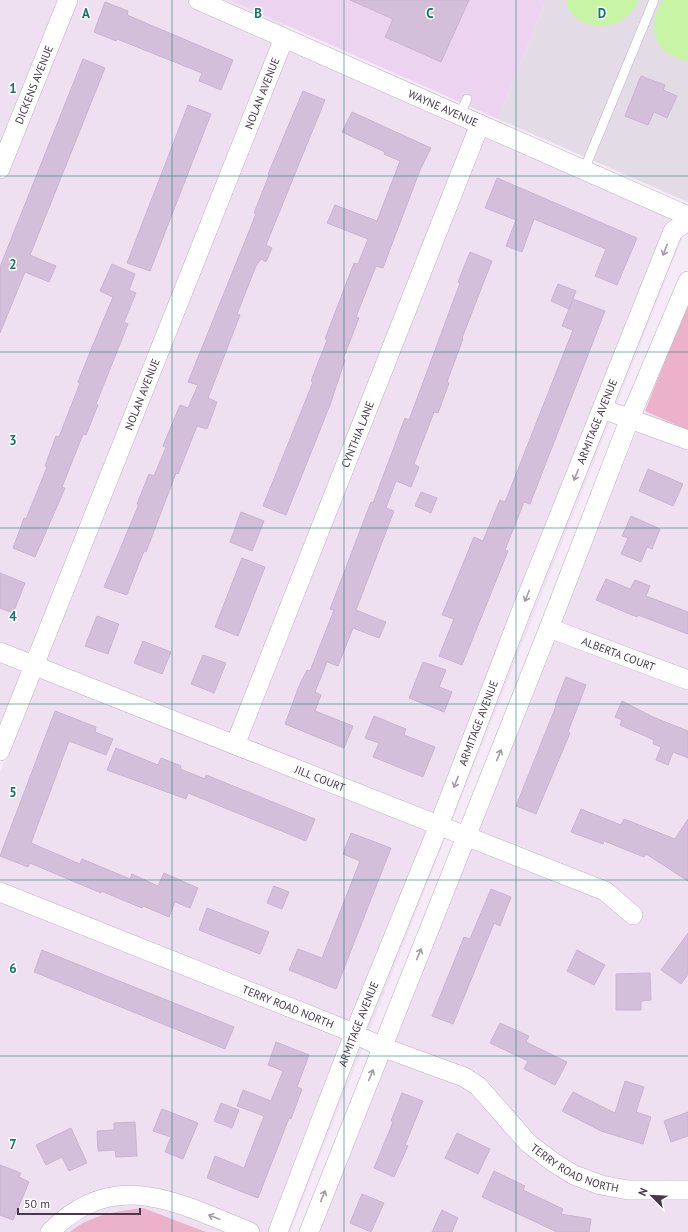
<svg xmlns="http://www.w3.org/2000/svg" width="688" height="1232" font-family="'PT Sans',sans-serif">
	<rect width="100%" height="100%" fill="#f4ebf6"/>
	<path fill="#efe0f1" d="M0,0h230l55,24 -285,716z
		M291,45l397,179 -398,1008h-290v-460z
		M645,411l43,19v802h-381l92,-229z"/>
	<path fill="#e3dce6" d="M546,0h142v202l-190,-83z"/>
	<path fill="#ecd4f0" d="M230,0h316l-48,119z"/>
	<path fill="#ecb2c9" d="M688,303v127l-43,-19z
		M143,1208l63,24h-136c20,-17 47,-21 73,-24z"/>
	<path fill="#c8f5a5" d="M566,0h72c-10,33 -65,36 -72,0z
		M663,0h25v61c-33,-5 -43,-34 -25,-61z"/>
	<path fill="#d3bfd9" stroke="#ccb2d4" d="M350,0h119l-28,62 -56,-25 8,-18z
		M105,2l23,9 -1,4 106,45 -12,30 -22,-9 3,-8 -85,-34 -1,2 -22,-9z
		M83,59l22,9 -75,187 26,11 -7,16 -24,-10 -25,61v-66z
		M641,76l24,9 -2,5 14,6 -10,22 -13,-6 -6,13 -23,-9z
		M303,91l22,9 -59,145 6,3 -6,14 -5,-3 -5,7 -19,48 3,1 -32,83 9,4 -10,27 -10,-3 -19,48 -2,-1 -30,79 -2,-1 -17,44 -23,-8 35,-83h-2l12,-30 5,2 12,-29 -3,-1 17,-41 8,3 10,-23 -10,-3 68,-168 -2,-1 15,-38 -1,-1z
		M188,105l23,9 -61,157 -23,-8z
		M352,112l79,36 -11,22 -37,98 -7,-2 -20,51 3,1 -16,41 2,1 -15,45 -44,110 -23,-9 50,-124 -2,-1 16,-41 -2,-1 29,-76 4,1 10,-25 -41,-16 8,-18 42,16 23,-60 -16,-7 1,-2 -43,-20z
		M497,178l140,60 -20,47 -22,-9 11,-27 -72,-30 -12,33 -16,-6 10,-26 -31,-12z
		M470,252l22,9 -30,77 1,1 -16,43 2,1 -11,30 -4,-1 -20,52 5,3 -8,20 -15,-6 -10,27 8,3 -38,99 30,12 -7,16 -26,-10 -15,38 -11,-4 -12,30 6,3 -6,16 38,15 -9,22 -59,-24 14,-38 8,-16 3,1 24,-61 -4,-1 41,-107 2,1 32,-85 4,2 51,-137 -2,-1z
		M112,264l23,10 -6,16 7,3 -12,29 4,2 -32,80 2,1 -12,30 -3,-1 -21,53 3,1 -30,69 -22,-9 11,-30 2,1 21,-52 -2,-1 11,-30 3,1 21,-54 -2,-1 12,-30 23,-55 -13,-6z
		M558,284l18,7 -7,18 -18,-8z
		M573,299l32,12 -75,193 -6,-2 -19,48 3,1 -46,114 -23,-9 15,-37 -12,-4 32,-78 9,4 17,-41 5,2 68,-172 -11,-4z
		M648,469l35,15 -10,22 -34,-15z
		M421,492l16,6 -6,15 -16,-7z
		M241,512l23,9 -12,30 -22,-9z
		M631,516l29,13 -8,20 -5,-2 -6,15 -20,-8 7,-16 -6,-2z
		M242,558l23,9 -27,69 -23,-9z
		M0,573l25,10 -12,30 -13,-5z
		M606,579l24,10 5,-9 15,6 -4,10 42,16v22l-50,-19 -1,2 -41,-17z
		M97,616l22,8 -11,30 -23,-8z
		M143,641l28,11 -9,22 -28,-11z
		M203,655l23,8 -12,30 -23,-9z
		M423,662l23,8 -7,17 13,5 -8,20 -35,-14z
		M566,677l20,8 -18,47 2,1 -34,81 -20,-8 40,-100 -1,-1z
		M622,701l31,16 35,14v27l-15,-6 -5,13 -12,-5 5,-13 -8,-3 1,-4 -34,-15 2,-5 -7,-3z
		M55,711l41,16 -1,5 18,7 -7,16 -37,-14 -38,102 49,21 2,-5 48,20 2,-5 26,12 6,-13 34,15 -8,20 -15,-6 -6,15 -26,-11 -1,2 -41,-17v2l-71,-30 -2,4 -28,-11z
		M374,716l32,13 -2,6 31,12 -12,30 -50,-20 6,-14 -14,-5z
		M116,748l42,17 3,-7 20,8 -1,3 25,10 1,-4 109,44 -9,22 -118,-48 -2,6 -79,-29z
		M581,809l40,16 3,-6 51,20 13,-20v62l-42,-27 -2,3 -40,-16 -1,3 -32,-12z
		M351,833l40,15 -55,141 -47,-19 9,-21 24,9 38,-97 -17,-7z
		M274,886l15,6 -7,17 -15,-6z
		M491,889l20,8 -11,29 -6,-3 -41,101 -21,-8 32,-79 6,2z
		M207,908l62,24 -9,22 -61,-24z
		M688,933v41l-7,10 -20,-14z
		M42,950l192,77 -9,22 -191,-77z
		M577,950l28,15 -11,20 -27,-14z
		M650,973l1,27 -10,1v9h-25v-36z
		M500,1023l29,13 -3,6 41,20 -12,23 -31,-16 4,-8 -38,-18z
		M276,1042l33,13 -12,32 5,2 -11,30 -2,-1 -31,80 -51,-20 8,-22 29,12 20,-52 -27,-10 6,-16 28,11 12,-30 -15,-6z
		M625,1081l19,6 -8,25 15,5 -8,27 -42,-13 -39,-20 11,-19 42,21z
		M402,1093l21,8 -18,44 3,1 -14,31 -20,-9 19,-46 -2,-1z
		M221,1103l18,7 -7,18 -18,-7z
		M162,1109l36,14 -15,36 -18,-7 6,-15 -18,-6z
		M688,1112v24l-17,6 -7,-21z
		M135,1122l2,34 -21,1 -1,-7 -17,1 -1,-20 17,-1v-7z
		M71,1128l16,35 -18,8 -7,-14 -16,8 -10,-20z
		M457,1133l33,16 -12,25 -33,-16z
		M0,1165l21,8 -2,4 10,5 -16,38 -13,-5z
		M494,1171l31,15 -2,4 40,19 -2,5 30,5 -2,13h-32l-75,-35z
		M362,1194l22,9 -13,29 -21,-9z
		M442,1210l16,8 -6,14h-20z"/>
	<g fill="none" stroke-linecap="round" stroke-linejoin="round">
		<g stroke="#c1afc5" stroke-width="10">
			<path id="service" d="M459,116l8,-17
				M584,170l70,-170"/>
		</g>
		<g stroke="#c1afc5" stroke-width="20">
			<g id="minor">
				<path id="s1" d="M198,0l490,216"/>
				<path id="s2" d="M0,169l68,-169"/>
				<path d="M603,409l85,31"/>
				<path id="s3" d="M549,628l139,52"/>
				<path id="s4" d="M0,652l605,239 28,24"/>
				<path id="s5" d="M235,745l245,-621"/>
				<path id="s6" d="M0,751l284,-713"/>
				<path id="s7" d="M0,892l344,137 38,18 82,30 14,9 50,57 25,19 21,13 27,10 27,5h60"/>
				<path d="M50,1232c64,-66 128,-29 200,0"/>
				<path id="s8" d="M278,1232l76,-198 85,-209 83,-216 151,-378 15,-10"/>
				<path d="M309,1232l240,-604 81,-210 58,-137"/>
			</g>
		</g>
		<use href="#service" stroke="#fff" stroke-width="9"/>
		<use href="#minor" stroke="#fff" stroke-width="19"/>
	</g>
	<defs><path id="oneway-shaft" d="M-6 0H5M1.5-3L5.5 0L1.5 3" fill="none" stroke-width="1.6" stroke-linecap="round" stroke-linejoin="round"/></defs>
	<g stroke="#a39ca5">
		<use href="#oneway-shaft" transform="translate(665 250) rotate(111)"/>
		<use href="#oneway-shaft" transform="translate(576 475) rotate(112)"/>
		<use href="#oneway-shaft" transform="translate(527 596) rotate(112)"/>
		<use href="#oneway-shaft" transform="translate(499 755) rotate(-68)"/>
		<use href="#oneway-shaft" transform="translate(456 782) rotate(111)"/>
		<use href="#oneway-shaft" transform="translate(419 954) rotate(-68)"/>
		<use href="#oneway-shaft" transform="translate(371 1075) rotate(-68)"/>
		<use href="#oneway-shaft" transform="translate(323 1196) rotate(-68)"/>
		<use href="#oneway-shaft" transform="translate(214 1217) rotate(-159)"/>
	</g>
	<path fill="none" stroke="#0f766e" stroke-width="1" stroke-opacity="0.55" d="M172,0v1232M344,0v1232M516,0v1232M0,176h688M0,352h688M0,528h688M0,704h688M0,880h688M0,1056h688"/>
	<g text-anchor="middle" stroke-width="3" stroke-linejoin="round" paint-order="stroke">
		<g font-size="11" fill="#47384b" stroke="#fff">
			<text dy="4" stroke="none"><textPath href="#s2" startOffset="91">DICKENS AVENUE</textPath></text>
			<text dy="4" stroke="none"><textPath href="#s6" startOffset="708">NOLAN AVENUE</textPath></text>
			<text dy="4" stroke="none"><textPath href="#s1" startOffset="268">WAYNE AVENUE</textPath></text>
			<text dy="4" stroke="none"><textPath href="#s6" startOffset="384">NOLAN AVENUE</textPath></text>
			<text dy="4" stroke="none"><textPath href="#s8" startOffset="871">ARMITAGE AVENUE</textPath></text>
			<text dy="4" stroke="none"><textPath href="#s5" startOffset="334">CYNTHIA LANE</textPath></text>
			<text dy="4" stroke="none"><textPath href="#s3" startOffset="74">ALBERTA COURT</textPath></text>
			<text dy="4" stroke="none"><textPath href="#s8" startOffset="547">ARMITAGE AVENUE</textPath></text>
			<text dy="4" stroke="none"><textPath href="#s4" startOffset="344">JILL COURT</textPath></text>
			<text dy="4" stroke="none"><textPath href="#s7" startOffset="310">TERRY ROAD NORTH</textPath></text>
			<text dy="4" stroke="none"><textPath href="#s8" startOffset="223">ARMITAGE AVENUE</textPath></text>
			<text dy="4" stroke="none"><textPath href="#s7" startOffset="646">TERRY ROAD NORTH</textPath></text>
		</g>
	</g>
	<g font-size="13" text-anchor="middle" font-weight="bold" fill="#0f766e" stroke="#fff" stroke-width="3" stroke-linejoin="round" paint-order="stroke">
		<text x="86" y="18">A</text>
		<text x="258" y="18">B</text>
		<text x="430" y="18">C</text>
		<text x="602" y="18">D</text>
		<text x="13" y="93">1</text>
		<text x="13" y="269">2</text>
		<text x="13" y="445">3</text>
		<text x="13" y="621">4</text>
		<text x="13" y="797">5</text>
		<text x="13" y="973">6</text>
		<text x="13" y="1149">7</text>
	</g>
	<g transform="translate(652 1196) rotate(294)" stroke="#ffffff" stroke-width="3" paint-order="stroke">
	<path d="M0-3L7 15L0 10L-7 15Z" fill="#47384b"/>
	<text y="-6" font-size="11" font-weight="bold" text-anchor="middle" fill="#47384b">N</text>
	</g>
	<path d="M18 1208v6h122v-6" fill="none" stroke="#47384b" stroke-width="2"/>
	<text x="24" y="1208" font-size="12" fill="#47384b" stroke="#ffffff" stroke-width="3" paint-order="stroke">50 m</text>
</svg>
